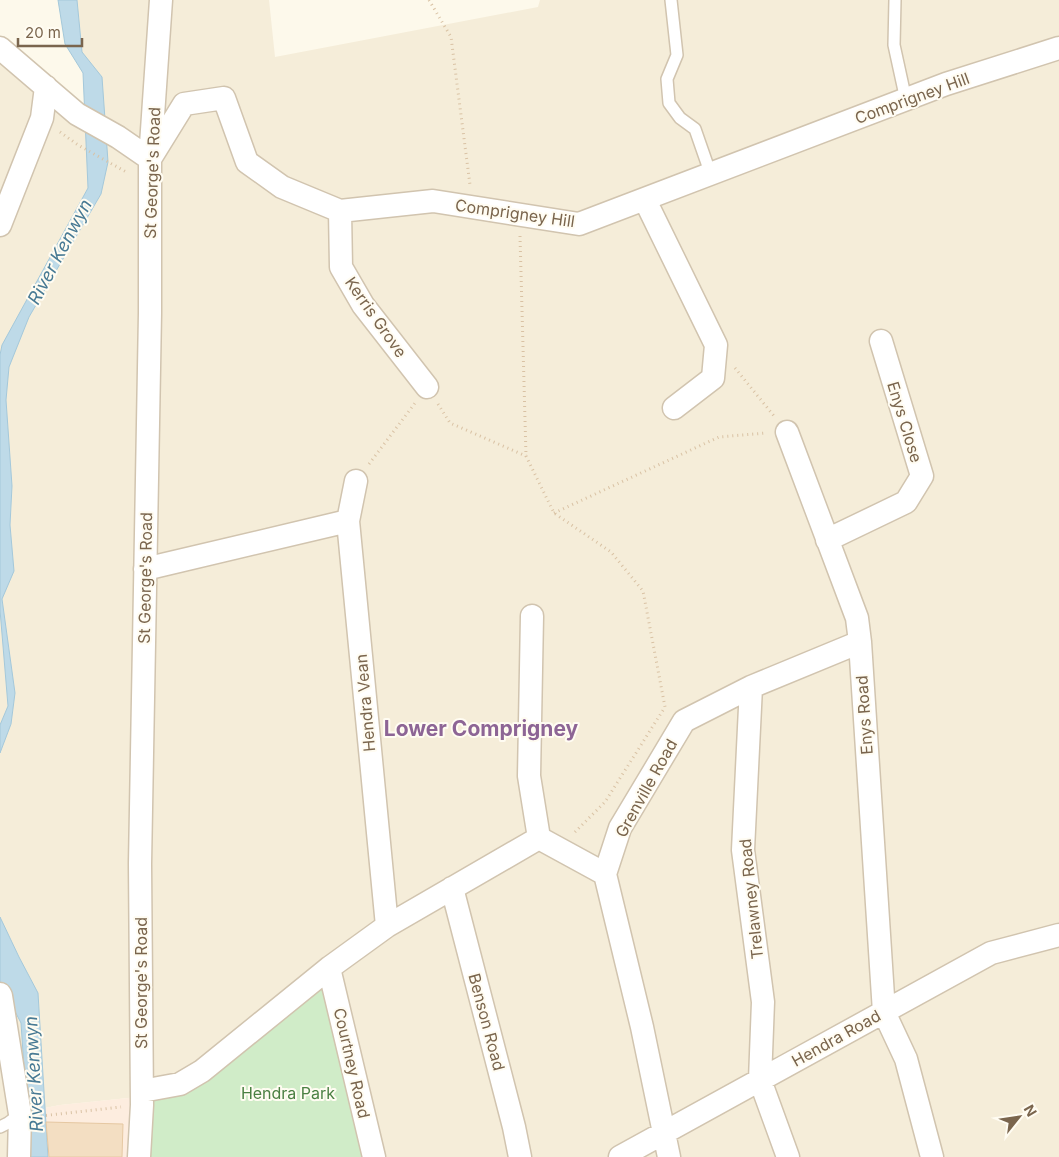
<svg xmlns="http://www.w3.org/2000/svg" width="1059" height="1157" font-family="Inter,sans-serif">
	<rect width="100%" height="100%" fill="#fdf9eb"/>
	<path fill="#f5edd9" d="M77,0h192l6,57 263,-50 2,-7h519v1157h-678l-180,-90 -63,30 -78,8 -15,3 -7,-115 -19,-36 -19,-40v-164l11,-29 4,-31 -13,-94 12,-28 -4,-46 2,-39 -6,-86 3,-33 20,-50 72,-123 1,-117 -20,-25z
		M0,59l18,14 68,60 2,55 -85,157 -3,10z
		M0,610l8,96 -8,19z
		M0,982l21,41 9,134h-30z"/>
	<path fill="#fdeddf" d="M138,1097l-5,60h-85l-3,-49 15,-3z"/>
	<path fill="#d0ecc8" d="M326,978l43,179h-223l-1,-60z"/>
	<path fill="#bedae8" stroke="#a4c8da" d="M58,0h19l5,52 20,25 6,85 -7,32 -72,123 -20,50 -3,33 6,86 -2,39 4,46 -12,28 13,94 -4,31 -11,29v-28l8,-19 -8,-96v-255l2,-10 86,-157 -5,-115 -18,-29z
		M0,917l19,40 19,36 10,164h-18l-9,-134 -21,-41z"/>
	<path fill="#f3dec2" stroke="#e6c8a2" d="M46,1122l77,2 -1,33h-73z"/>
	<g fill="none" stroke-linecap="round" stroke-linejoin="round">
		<g stroke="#d1c4af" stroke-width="14">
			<path id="service" d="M671,0l6,55 -10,24 2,24 11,15 15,11 16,46
				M895,0l-1,45 12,55
				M0,1127l8,-4 12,-9"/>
		</g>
		<g stroke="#d1c4af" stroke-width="25">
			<path id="minor" d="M0,48l77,66 41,23 32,22 34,-55 40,-6 23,64 35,25 58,24 93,-10 146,23 367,-140 113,-36
				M645,200l71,145 -3,33 -39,30
				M340,211l1,56 22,38 64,82
				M0,225l42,-107 4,-31
				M787,432l70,186 3,24 24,370 22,47 26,98
				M356,481l-8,40 39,405
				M827,540l79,-38 16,-26 -41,-135
				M145,569l203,-48
				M532,616l-3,160 10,62
				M751,687l-8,163 20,152 -3,78 28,77
				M452,888l62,239 6,30
				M329,968l45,189
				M0,994l1,2 19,118 -1,43
				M142,1091l38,-7 22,-13 127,-103 58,-42 152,-88 66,36
				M139,1157l3,-52 -2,-241 10,-551v-154l11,-159
				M620,1157l371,-204 68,-18
				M669,1157l-27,-130 -37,-153 15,-46 64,-107 67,-34 109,-45"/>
		</g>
		<path stroke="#d9c2a4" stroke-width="3" stroke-dasharray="1 4" stroke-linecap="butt" d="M429,0l22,37 19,148
			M60,132l18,13 50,28
			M520,236l6,220 28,57 57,39 32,39 22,116 -60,95 -30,30
			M735,368l39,48
			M438,404l12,19 76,33
			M369,464l46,-61
			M554,513l165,-76 47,-4
			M41,1116l80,-9"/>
		<use href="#service" stroke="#fff" stroke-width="11"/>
		<use href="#minor" stroke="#fff" stroke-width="22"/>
	</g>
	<g text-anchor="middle" stroke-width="4" stroke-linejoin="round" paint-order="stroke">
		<g font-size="16" fill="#7a654d" stroke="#fffcf2">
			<text transform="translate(912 98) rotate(-20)" y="6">Comprigney Hill</text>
			<text transform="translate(152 173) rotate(-88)" y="6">St George's Road</text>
			<text transform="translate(515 213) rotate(8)" y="6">Comprigney Hill</text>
			<text transform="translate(376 317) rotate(55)" y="6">Kerris Grove</text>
			<text transform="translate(905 422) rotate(73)" y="6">Enys Close</text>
			<text transform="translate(145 578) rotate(-89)" y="6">St George's Road</text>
			<text transform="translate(365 703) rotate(-95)" y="6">Hendra Vean</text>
			<text transform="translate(864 715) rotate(-94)" y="6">Enys Road</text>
			<text transform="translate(646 788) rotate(-61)" y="6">Grenville Road</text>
			<text transform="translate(751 899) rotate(-96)" y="6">Trelawney Road</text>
			<text transform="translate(141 983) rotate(-90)" y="6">St George's Road</text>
			<text transform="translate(487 1022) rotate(75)" y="6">Benson Road</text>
			<text transform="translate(836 1038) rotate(-29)" y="6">Hendra Road</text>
			<text transform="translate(352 1063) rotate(77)" y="6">Courtney Road</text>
		</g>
		<g font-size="16" fill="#4b8043" stroke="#fffcf2">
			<text x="288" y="1099">Hendra Park</text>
		</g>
		<g font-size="18" font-style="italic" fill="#487a94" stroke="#fffcf2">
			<text transform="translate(60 252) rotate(-62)" y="6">River Kenwyn</text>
			<text transform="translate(34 1074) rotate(-93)" y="6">River Kenwyn</text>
		</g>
		<g font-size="21" font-weight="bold" fill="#8d6595" stroke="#fffcf2">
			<text x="481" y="736">Lower Comprigney</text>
		</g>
	</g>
	<g transform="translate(1019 1117) rotate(60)" stroke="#fffcf2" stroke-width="4" paint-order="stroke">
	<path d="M0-4L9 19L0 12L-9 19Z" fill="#7a654d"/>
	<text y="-8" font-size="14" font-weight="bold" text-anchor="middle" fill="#7a654d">N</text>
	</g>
	<path d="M18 38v8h64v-8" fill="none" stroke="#7a654d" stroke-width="2.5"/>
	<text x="25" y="38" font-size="15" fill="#7a654d" stroke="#fffcf2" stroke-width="4" paint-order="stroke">20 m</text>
</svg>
